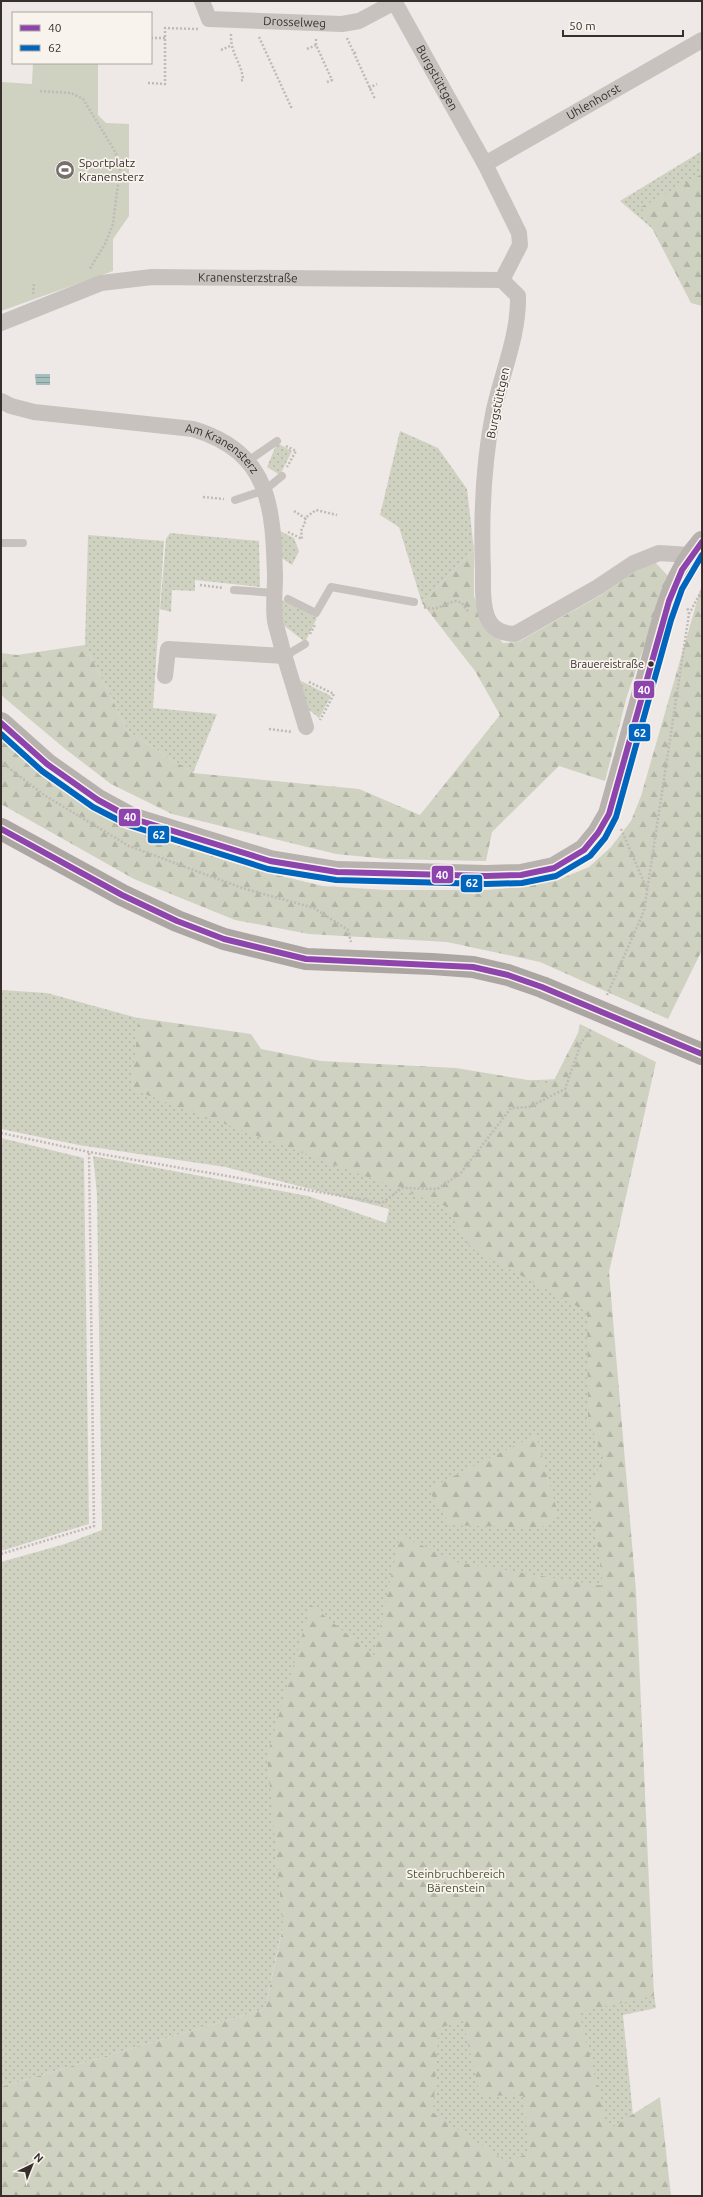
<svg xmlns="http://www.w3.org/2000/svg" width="703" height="2197" font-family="Ubuntu,sans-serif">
	<defs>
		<pattern id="grass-dots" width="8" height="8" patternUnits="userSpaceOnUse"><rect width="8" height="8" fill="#cfd1c1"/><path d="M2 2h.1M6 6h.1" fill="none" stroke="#b2b4a6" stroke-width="1.8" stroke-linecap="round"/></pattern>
		<pattern id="forest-firs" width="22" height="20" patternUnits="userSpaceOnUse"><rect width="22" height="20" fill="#cfd1c1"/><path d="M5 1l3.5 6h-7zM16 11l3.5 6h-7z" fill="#b2b4a6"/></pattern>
		<pattern id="water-rules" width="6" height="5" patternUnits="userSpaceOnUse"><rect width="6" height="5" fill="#a4bdbd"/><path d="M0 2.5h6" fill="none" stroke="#879a9a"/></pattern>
	</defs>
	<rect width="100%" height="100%" fill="#eee9e6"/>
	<path fill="url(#grass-dots)" d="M702,151v120l-82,-70z
		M400,431l38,17 29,41 7,61 -52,53 -23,-76 -19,-12z
		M277,443l15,8 -12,24 -13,-8z
		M278,530l16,8 5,13 -7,14 -13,-9z
		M170,533l89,8 1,46 -65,-7v11l-23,-1 -1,22 -11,-3 6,-70z
		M88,535l76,6 -11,167 64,6 -24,59 -65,-42 -43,-86z
		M280,599l37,19 -12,24 -23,-18z
		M297,679l34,17 -12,22 -11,-9z
		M1,990l46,3 221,61 176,30 116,-5 47,160 29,635 20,134 -33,7 18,181h-640l277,-163 4,-104 -17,80 -264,78v-525l64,-18 37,-14 -5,-336 -4,-38 215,40 78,27 3,-14 -164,-42 -146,-22 -78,-16z
		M1,1138l83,20 5,366 -88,27z"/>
	<path fill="url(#forest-firs)" fill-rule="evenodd" d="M702,174v132l-11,-3 -50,-96z
		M474,550v46l8,24 21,23 15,-1 83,-47 52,-35 15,16 -41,120 -22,85 -46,-15 -67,66 -6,29 -99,-2 -51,-5 -164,-40 -61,-30 -47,-36 -63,-53v-42l16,2 68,-10 43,86 65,42 166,16 61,26 80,-100 -25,-44 -53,-68z
		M702,584v366l-34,69 -128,-57 -93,-20 -138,-8 -74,-14 -101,-41 -133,-75v-68l92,71 66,33 109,33 55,13 63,4h101l36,-3 37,-8 29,-12 22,-20 20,-26 10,-25z
		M139,1018l112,16 10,15 60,12 135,7 96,16 26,-51 2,-9 76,38 -47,210 27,319 18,405 -75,16 29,118 52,-33 11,99h-670v-109l264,-78 18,-83 -16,-170 44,-151 63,51 26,-121 56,27 147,24 -13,-96 13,-33 -15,-39 -1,-106 -116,-64 -26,-42 -314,-117zM463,2021l17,74 43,1 6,57 -22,9 -74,-49 6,-85z
		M536,1435l22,79 -18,14 -90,-3 -22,-36z"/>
	<path fill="#cfd1c1" d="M33,63h65v52l8,8 23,1v92l-16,23v32l-112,40v-229l31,2z"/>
	<path fill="url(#water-rules)" d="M35,374h15v11h-14z"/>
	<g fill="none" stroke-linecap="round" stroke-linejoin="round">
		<path stroke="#c0bab6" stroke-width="2.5" stroke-dasharray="2 2" stroke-linecap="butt" d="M231,34c-1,19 11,29 12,46l-3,1
			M259,37l33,72
			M151,38h14
			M347,38l28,61
			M316,39v6l16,35 -5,2
			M307,49l9,-4
			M221,50l9,-4
			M354,53l4,-1
			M148,83l17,1v-56l33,1
			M369,88l8,-4
			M40,91l31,2 12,6 33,54 4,15 -7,56 -8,20 -16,26
			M33,294l1,-11
			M286,446l10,5 -9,16
			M203,497l21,2
			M294,511l11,7
			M288,532l14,7 -1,-8 5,-11 -1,-2 11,-8 21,5
			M200,585l23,3
			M424,607c13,5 19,-3 32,-6l6,2 7,10
			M689,614l13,-24
			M310,634l5,-9
			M309,682l25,12 -14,26
			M269,729l23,3
			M1,762l43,33 85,51 113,42 72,20 34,22 3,12
			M621,829l26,60
			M607,995l37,-84 45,-297 -2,-7
			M1,1133l88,19 293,51 20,-15 35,1 23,-15 51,-66 18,-1 36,-18 16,-46 11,-15
			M1,1554l93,-28 -5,-374"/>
		<path stroke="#c7c2be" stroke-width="8" d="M248,461l29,-20
			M235,500l30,-10 17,-14
			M1,543h22
			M234,590l41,3
			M288,599l28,14 15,-26 83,15
			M285,656l20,-12"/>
		<g stroke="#c7c2be" stroke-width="16">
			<path id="s1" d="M202,1l7,18 133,5 17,-3 36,-19"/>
			<path id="s2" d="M394,1l91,163 34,69 1,12 -18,35 16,16c1,40 -17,79 -25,118 -10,51 -12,105 -10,157 0,15 -1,34 5,48 5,11 16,15 27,15l83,-47 36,-24 25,-10 31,2"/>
			<path id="s3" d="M485,164l217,-124"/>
			<path id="s4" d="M1,323l100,-40 51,-6 350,3"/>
			<path id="s5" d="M1,401l10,5 23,6 159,17c77,23 80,77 82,147 0,15 -2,31 0,45 2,9 5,18 7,27 8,26 16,52 24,79"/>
			<path d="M165,676l3,-27 117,7"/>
		</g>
		<path stroke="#b8b2ae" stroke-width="22" d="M1,723l46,41 51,36 33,18 139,43 67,11 149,4 35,-1 33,-7 30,-18 14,-17 11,-19c14,-49 27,-98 41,-147 12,-44 21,-90 52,-125"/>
		<path stroke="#aca6a3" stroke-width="22" d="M1,829l121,66 55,26 47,18 82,20 126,5 41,3 35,8 34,12 160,67"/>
		<g stroke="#f9f3ee" stroke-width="9">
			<path id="bus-1" d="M1,723l46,41 51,36 33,18 139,43 67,11 149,4 35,-1 33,-7 30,-18 14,-17 11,-19 60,-213 13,-31 20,-28
				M1,829l121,66 55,26 47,18 82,20 167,8 35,8 34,12 160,67"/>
		</g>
		<g stroke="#f9f3ee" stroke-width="9">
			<path id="bus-2" d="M1,734l41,37 51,36 35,18 140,44 68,11 150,4 36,-1 34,-7 34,-20 15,-18 11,-21 55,-197 11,-31 20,-34"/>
		</g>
		<use href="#bus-1" stroke="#8e44ad" stroke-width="6"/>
		<use href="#bus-2" stroke="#0065bd" stroke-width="6"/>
	</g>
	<defs>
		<g id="stadium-disc" transform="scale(1)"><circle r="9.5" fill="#78706d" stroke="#f9f3ee"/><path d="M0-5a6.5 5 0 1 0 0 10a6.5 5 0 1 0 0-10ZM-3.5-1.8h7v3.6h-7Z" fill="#fff"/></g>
	</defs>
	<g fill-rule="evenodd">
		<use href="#stadium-disc" x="65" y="170"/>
	</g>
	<circle fill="#382f2c" stroke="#f9f3ee" stroke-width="1.5" cx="651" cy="664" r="3.5"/>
	<g text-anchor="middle" stroke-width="3.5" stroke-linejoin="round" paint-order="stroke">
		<g font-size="11" fill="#382f2c" stroke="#f9f3ee" text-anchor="end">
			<text x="644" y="668">Brauereistraße</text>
		</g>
		<g font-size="12" fill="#382f2c" stroke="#f9f3ee">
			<text dy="4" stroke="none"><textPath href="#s1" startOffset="105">Drosselweg</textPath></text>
			<text dy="4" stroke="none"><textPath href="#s2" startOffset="88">Burgstüttgen</textPath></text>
			<text dy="4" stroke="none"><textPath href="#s3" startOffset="125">Uhlenhorst</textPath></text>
			<text dy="4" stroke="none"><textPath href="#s4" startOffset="255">Kranensterzstraße</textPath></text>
			<text transform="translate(498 403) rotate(-78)" y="4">Burgstüttgen</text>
			<text dy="4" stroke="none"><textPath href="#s5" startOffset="230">Am Kranensterz</textPath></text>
		</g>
		<g font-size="12" fill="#382f2c" stroke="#f9f3ee" text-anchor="start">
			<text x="79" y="167">Sportplatz<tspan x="79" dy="14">Kranensterz</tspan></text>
		</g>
		<g font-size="12" fill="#485332" stroke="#f9f3ee">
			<text x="456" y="1878">Steinbruchbereich<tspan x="456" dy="14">Bärenstein</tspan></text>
		</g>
	</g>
	<g stroke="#f9f3ee" stroke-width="1.5">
		<rect x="633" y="680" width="22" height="19" rx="4" fill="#8e44ad"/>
		<rect x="628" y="723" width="23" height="19" rx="4" fill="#0065bd"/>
		<rect x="118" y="808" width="23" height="19" rx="4" fill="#8e44ad"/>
		<rect x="147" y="825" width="23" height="19" rx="4" fill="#0065bd"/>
		<rect x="431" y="865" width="23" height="19" rx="4" fill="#8e44ad"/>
		<rect x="460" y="874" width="23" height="19" rx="4" fill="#0065bd"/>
	</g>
	<g font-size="11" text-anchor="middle" font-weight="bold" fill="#fff">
		<text x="644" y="694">40</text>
		<text x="640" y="737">62</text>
		<text x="130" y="821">40</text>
		<text x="159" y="839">62</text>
		<text x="442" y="879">40</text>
		<text x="472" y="887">62</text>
	</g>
	<rect width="703" height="2197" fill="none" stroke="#382f2c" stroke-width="4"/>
	<rect x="12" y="12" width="140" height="52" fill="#f9f3ee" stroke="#aca5a0"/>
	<rect x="20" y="25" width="20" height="6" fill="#8e44ad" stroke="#aca5a0"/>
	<text x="48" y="32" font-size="12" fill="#382f2c">40</text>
	<rect x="20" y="45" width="20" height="6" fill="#0065bd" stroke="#aca5a0"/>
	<text x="48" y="52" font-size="12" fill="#382f2c">62</text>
	<g transform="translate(32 2165) rotate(43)" stroke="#f9f3ee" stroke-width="3" paint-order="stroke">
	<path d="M0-3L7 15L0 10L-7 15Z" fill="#382f2c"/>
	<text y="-6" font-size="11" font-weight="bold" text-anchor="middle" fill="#382f2c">N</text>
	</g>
	<path d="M563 30v6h120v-6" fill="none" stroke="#382f2c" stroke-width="2"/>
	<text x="569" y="30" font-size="12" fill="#382f2c" stroke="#f9f3ee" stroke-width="3" paint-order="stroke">50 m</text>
</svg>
